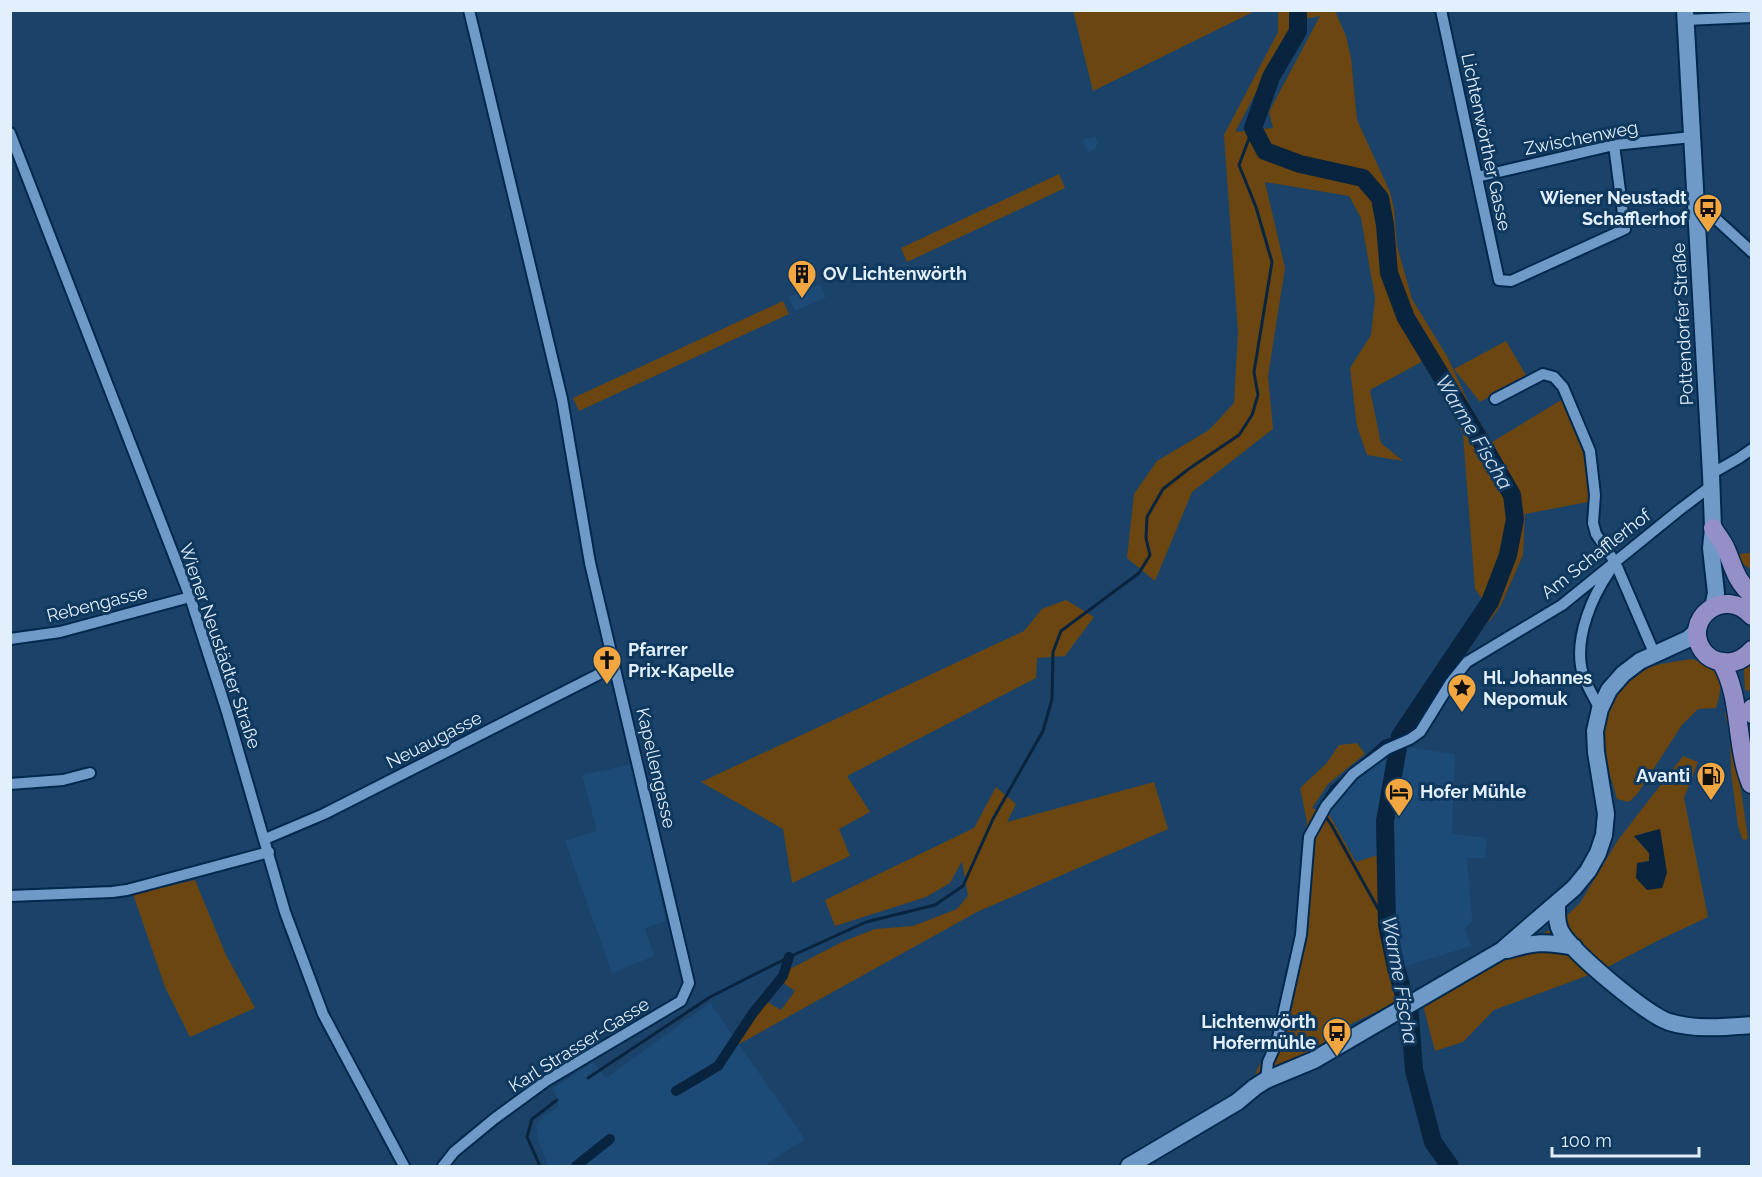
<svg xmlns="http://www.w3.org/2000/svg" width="1762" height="1177" font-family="Raleway,sans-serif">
	<rect width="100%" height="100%" fill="#1b4369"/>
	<path fill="#1c4b78" d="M1095,136l3,7 -4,7 -6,2 -5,-12z
		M820,284l6,13 -31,14 -6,-14z
		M1407,747l48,7 -3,80 35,4 -2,20h-18l5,63 -7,8 6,17 -67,21 -11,-43 -4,-77 -10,-2 -1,10 -22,7 -27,-48 25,-36 34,-24z
		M632,764l34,157 -21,7 9,28 -42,17 -47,-132 32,-10 -15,-56z
		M710,1003l95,136 -41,27h-216l-10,-27 -2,-14 9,-10 14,-8 -4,-14 -3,-4 41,-27 13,16z"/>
	<path fill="#6b4611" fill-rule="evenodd" d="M1073,10h182v1l-162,80z
		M1278,11h57l11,25 5,22 6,62 33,72 4,17 3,37 15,53 36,59 23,50 21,34 71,-43c17,33 26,67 25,103l-63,12 -2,41 -22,50 -12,17 -6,-22 -8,-11 -12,-155 -38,-74 -55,30 11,53 22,18 -36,-6 -10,-29 -7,-58 21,-33 4,-37 -14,-80 -12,-22 -84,-14 20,86 -17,108 5,53 -81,63 -37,89 -28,-23 7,-64 23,-33 52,-31 25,-27 4,-71 -14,-197 54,-103zM1320,16l-51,96 4,16 -38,4 59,-111z
		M1059,174l6,14 -158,74 -6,-14z
		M783,301l6,13 -210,97 -6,-13z
		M1506,341l20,34 -46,27 -26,-33z
		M1751,553v16l-19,-11 3,-4z
		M1066,600l28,17 -29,39 -28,2 -1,20 -189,98 23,36 -31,17 11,27 -58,27 -9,-54 -82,-47 323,-151 18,-22z
		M1751,656v29l-2,6 -4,-1 -1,-20z
		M1692,659c29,10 33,21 24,49l-18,1 -16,16 -44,68 -9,9 -12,-3c-4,-16 -11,-33 -13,-50 -3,-33 15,-70 47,-82 10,-4 30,-6 41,-8z
		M1726,709l3,2 19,127 -2,2 -4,-1 -4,-13 -7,-54 -1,-39 -5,-18z
		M1357,743l8,11 -37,30 -16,24 17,6 27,48 22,-7 6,73 13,74 -61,29 -13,17 -39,20 -30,9 19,-42 23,-103 11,-110 -7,-34 26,-24 13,-19z
		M1683,756l15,6 -14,36 24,119 -49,23 -59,31 -106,39 -31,32 -28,9 -12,-46 133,-79 24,-23 38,-63zM1660,829l7,44 -30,-10 12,-2v-8l-15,-17z
		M1154,782l14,47 -191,83 -238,132 -2,-3 29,-40 15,9 14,-19 -13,-9 8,-13 52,-27 33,-13 38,-3 44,-17 11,-13 -6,-35 -12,22 -24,14 -91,29 -10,-26 149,-72 22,-41 20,17 -9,18z
		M195,880l31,75 29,53 -65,29 -25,-50 -32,-93z"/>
	<path fill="#09243f" d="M1660,829l7,44 -5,15 -15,2 -11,-12 1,-15 12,-2v-8l-15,-17z"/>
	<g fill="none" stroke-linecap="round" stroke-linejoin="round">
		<path stroke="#09243f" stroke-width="3" d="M1357,765l26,-23 17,-6
			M1320,809l-1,-2 13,-20 14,-12
			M1324,814l8,12 55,99
			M588,1078l122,-81 79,-40 77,-35 69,-17 28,-19 30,-67 50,-88 9,-32 1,-47 8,-21 78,-58 11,-18 -4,-17 1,-21 16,-28 27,-21 49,-33 13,-20 6,-20 -4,-23 18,-110 -16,-55 -17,-42 14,-37
			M540,1166l-13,-29 5,-18 25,-19"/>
		<path stroke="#09243f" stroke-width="10" d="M676,1091l42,-25 35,-53 30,-37 6,-19
			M576,1166l34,-27"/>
		<path stroke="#09243f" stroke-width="18" d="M1298,10v21l-27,46 -18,51 12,23 35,13 63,14 17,20 5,27 4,48 17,45 76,125 30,52 3,24 -7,36 -18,47 -90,134 -15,85 2,104 9,43 14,48 4,54 19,72 17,24"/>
		<g stroke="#00284d" stroke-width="14">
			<path id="minor" d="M1441,10l58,270 12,1 114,-52 -11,-84
				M1686,20l66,-3
				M10,133l180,464 37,115 58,200 38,102 81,152
				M1477,177l137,-32 78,-8
				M1696,206l7,1 49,45
				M1495,399l48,-25 11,3 9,10 27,64 5,44 -2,28 3,11 19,28 40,93
				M1711,474l28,-16 13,-9
				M10,639l50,-7 130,-35
				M1600,709c-7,-13 -17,-29 -19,-43 -5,-31 11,-69 28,-94
				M10,784l53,-4 27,-7
				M265,839l59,-25 291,-148
				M10,896l102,-4 15,-2 142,-38
				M1266,1080l2,-18 9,-20 24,-107 8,-98 17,-31 27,-32 34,-25 23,-10 10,-7 31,-50 16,-20 95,-57 116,-94 33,-25
				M443,1166l11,-14 40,-33 52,-38 135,-80 8,-18 -99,-420 -28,-164 -93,-389"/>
		</g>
		<g stroke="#00284d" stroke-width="20">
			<path id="secondary" d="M1685,10l26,464 2,54 -2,20 5,45 -3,14
				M1557,905c0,9 -1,18 4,27 12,21 85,82 108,90 26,8 56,5 83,3
				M1507,950c27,-8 39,-9 67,-3
				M1129,1166l108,-64 18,-15 11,-7 48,-20 187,-109 73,-63 14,-17 10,-18 6,-18 2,-21 -10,-62 -1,-21 5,-22 9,-19 14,-16 17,-13 48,-22 9,-8"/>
		</g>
		<g stroke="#00284d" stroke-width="21">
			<path id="primary" d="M1713,528c4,7 10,14 13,21 8,19 10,32 26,46
				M1752,616c-28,-31 -71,4 -49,35 5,7 12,10 20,11 12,2 21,-3 29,-12
				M1721,662c21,34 14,84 30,122
				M1752,708v6"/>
		</g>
		<use href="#minor" stroke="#6f99c6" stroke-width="10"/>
		<use href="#secondary" stroke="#6f99c6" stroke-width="16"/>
		<use href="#primary" stroke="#948fc7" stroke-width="18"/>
	</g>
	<defs>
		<g id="bus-pin" transform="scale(1.5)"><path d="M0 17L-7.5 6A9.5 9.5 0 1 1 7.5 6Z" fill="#f1a640" stroke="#0f385e"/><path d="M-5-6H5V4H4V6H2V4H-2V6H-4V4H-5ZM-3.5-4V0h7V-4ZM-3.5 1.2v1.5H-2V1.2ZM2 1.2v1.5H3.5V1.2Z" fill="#111"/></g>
		<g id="building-pin" transform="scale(1.5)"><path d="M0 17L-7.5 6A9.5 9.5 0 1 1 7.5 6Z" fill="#f1a640" stroke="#0f385e"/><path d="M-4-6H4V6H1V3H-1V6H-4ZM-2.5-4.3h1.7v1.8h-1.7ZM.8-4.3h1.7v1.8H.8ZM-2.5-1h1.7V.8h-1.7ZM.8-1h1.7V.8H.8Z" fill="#111"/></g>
		<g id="church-pin" transform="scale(1.5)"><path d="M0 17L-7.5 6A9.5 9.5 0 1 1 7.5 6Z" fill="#f1a640" stroke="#0f385e"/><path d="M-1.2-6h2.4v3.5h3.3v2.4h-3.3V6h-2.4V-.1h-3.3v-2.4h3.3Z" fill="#111"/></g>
		<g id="sight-pin" transform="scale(1.5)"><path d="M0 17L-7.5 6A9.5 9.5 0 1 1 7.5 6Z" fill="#f1a640" stroke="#0f385e"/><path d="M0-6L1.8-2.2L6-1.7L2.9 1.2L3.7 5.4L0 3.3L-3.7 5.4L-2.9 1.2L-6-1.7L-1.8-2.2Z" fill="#111"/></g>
		<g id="fuel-pin" transform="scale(1.5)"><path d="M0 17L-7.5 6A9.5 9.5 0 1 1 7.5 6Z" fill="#f1a640" stroke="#0f385e"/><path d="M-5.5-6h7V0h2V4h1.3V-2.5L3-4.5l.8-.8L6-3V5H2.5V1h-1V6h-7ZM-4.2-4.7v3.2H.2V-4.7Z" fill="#111"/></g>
		<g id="hotel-pin" transform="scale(1.5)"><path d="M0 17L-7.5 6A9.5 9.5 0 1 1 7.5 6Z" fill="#f1a640" stroke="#0f385e"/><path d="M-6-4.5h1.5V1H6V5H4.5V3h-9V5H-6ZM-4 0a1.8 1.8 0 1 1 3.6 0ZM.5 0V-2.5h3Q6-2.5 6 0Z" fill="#111"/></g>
	</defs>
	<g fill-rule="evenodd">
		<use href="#bus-pin" x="1708" y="208"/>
		<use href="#building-pin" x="802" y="274"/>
		<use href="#church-pin" x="607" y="660"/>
		<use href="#sight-pin" x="1462" y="688"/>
		<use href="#fuel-pin" x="1711" y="776"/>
		<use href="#hotel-pin" x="1399" y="792"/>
		<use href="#bus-pin" x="1337" y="1032"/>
	</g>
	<g text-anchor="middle" stroke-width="6" stroke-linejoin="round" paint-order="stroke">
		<g font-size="18" fill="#e2effd" stroke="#0f385e">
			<text transform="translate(1581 138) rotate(-11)" y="6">Zwischenweg</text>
			<text transform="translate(1486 142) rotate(78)" y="6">Lichtenwörther Gasse</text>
			<text transform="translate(1683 324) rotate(-93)" y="6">Pottendorfer Straße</text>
			<text transform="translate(1596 554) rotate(-38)" y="6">Am Schafflerhof</text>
			<text transform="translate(97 604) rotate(-14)" y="6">Rebengasse</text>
			<text transform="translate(220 646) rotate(71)" y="6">Wiener Neustädter Straße</text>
			<text transform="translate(434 740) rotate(-27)" y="6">Neuaugasse</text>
			<text transform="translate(656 768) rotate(77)" y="6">Kapellengasse</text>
			<text transform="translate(579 1045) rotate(-32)" y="6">Karl Strasser-Gasse</text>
		</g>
		<g font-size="18" font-weight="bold" fill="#e2effd" stroke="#0f385e" text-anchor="start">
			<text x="1687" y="204" text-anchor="end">Wiener Neustadt<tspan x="1687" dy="21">Schafflerhof</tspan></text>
			<text x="823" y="280">OV Lichtenwörth</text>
			<text x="628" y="656">Pfarrer<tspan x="628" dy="21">Prix-Kapelle</tspan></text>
			<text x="1483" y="684">Hl. Johannes<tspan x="1483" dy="21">Nepomuk</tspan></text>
			<text x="1690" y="782" text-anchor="end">Avanti</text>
			<text x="1420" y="798">Hofer Mühle</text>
			<text x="1316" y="1028" text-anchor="end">Lichtenwörth<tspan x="1316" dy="21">Hofermühle</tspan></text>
		</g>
		<g font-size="20" font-style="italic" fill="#d2e0f0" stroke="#0f385e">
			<text transform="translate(1474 432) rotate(59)" y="7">Warme Fischa</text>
			<text transform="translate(1400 980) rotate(80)" y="7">Warme Fischa</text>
		</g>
	</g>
	<rect width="1762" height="1177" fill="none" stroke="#e2effd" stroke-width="24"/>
	<path d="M1552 1147v9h147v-9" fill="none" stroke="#e2effd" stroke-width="3"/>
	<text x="1561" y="1147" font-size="18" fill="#e2effd" stroke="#0f385e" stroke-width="4.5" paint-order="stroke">100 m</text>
</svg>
